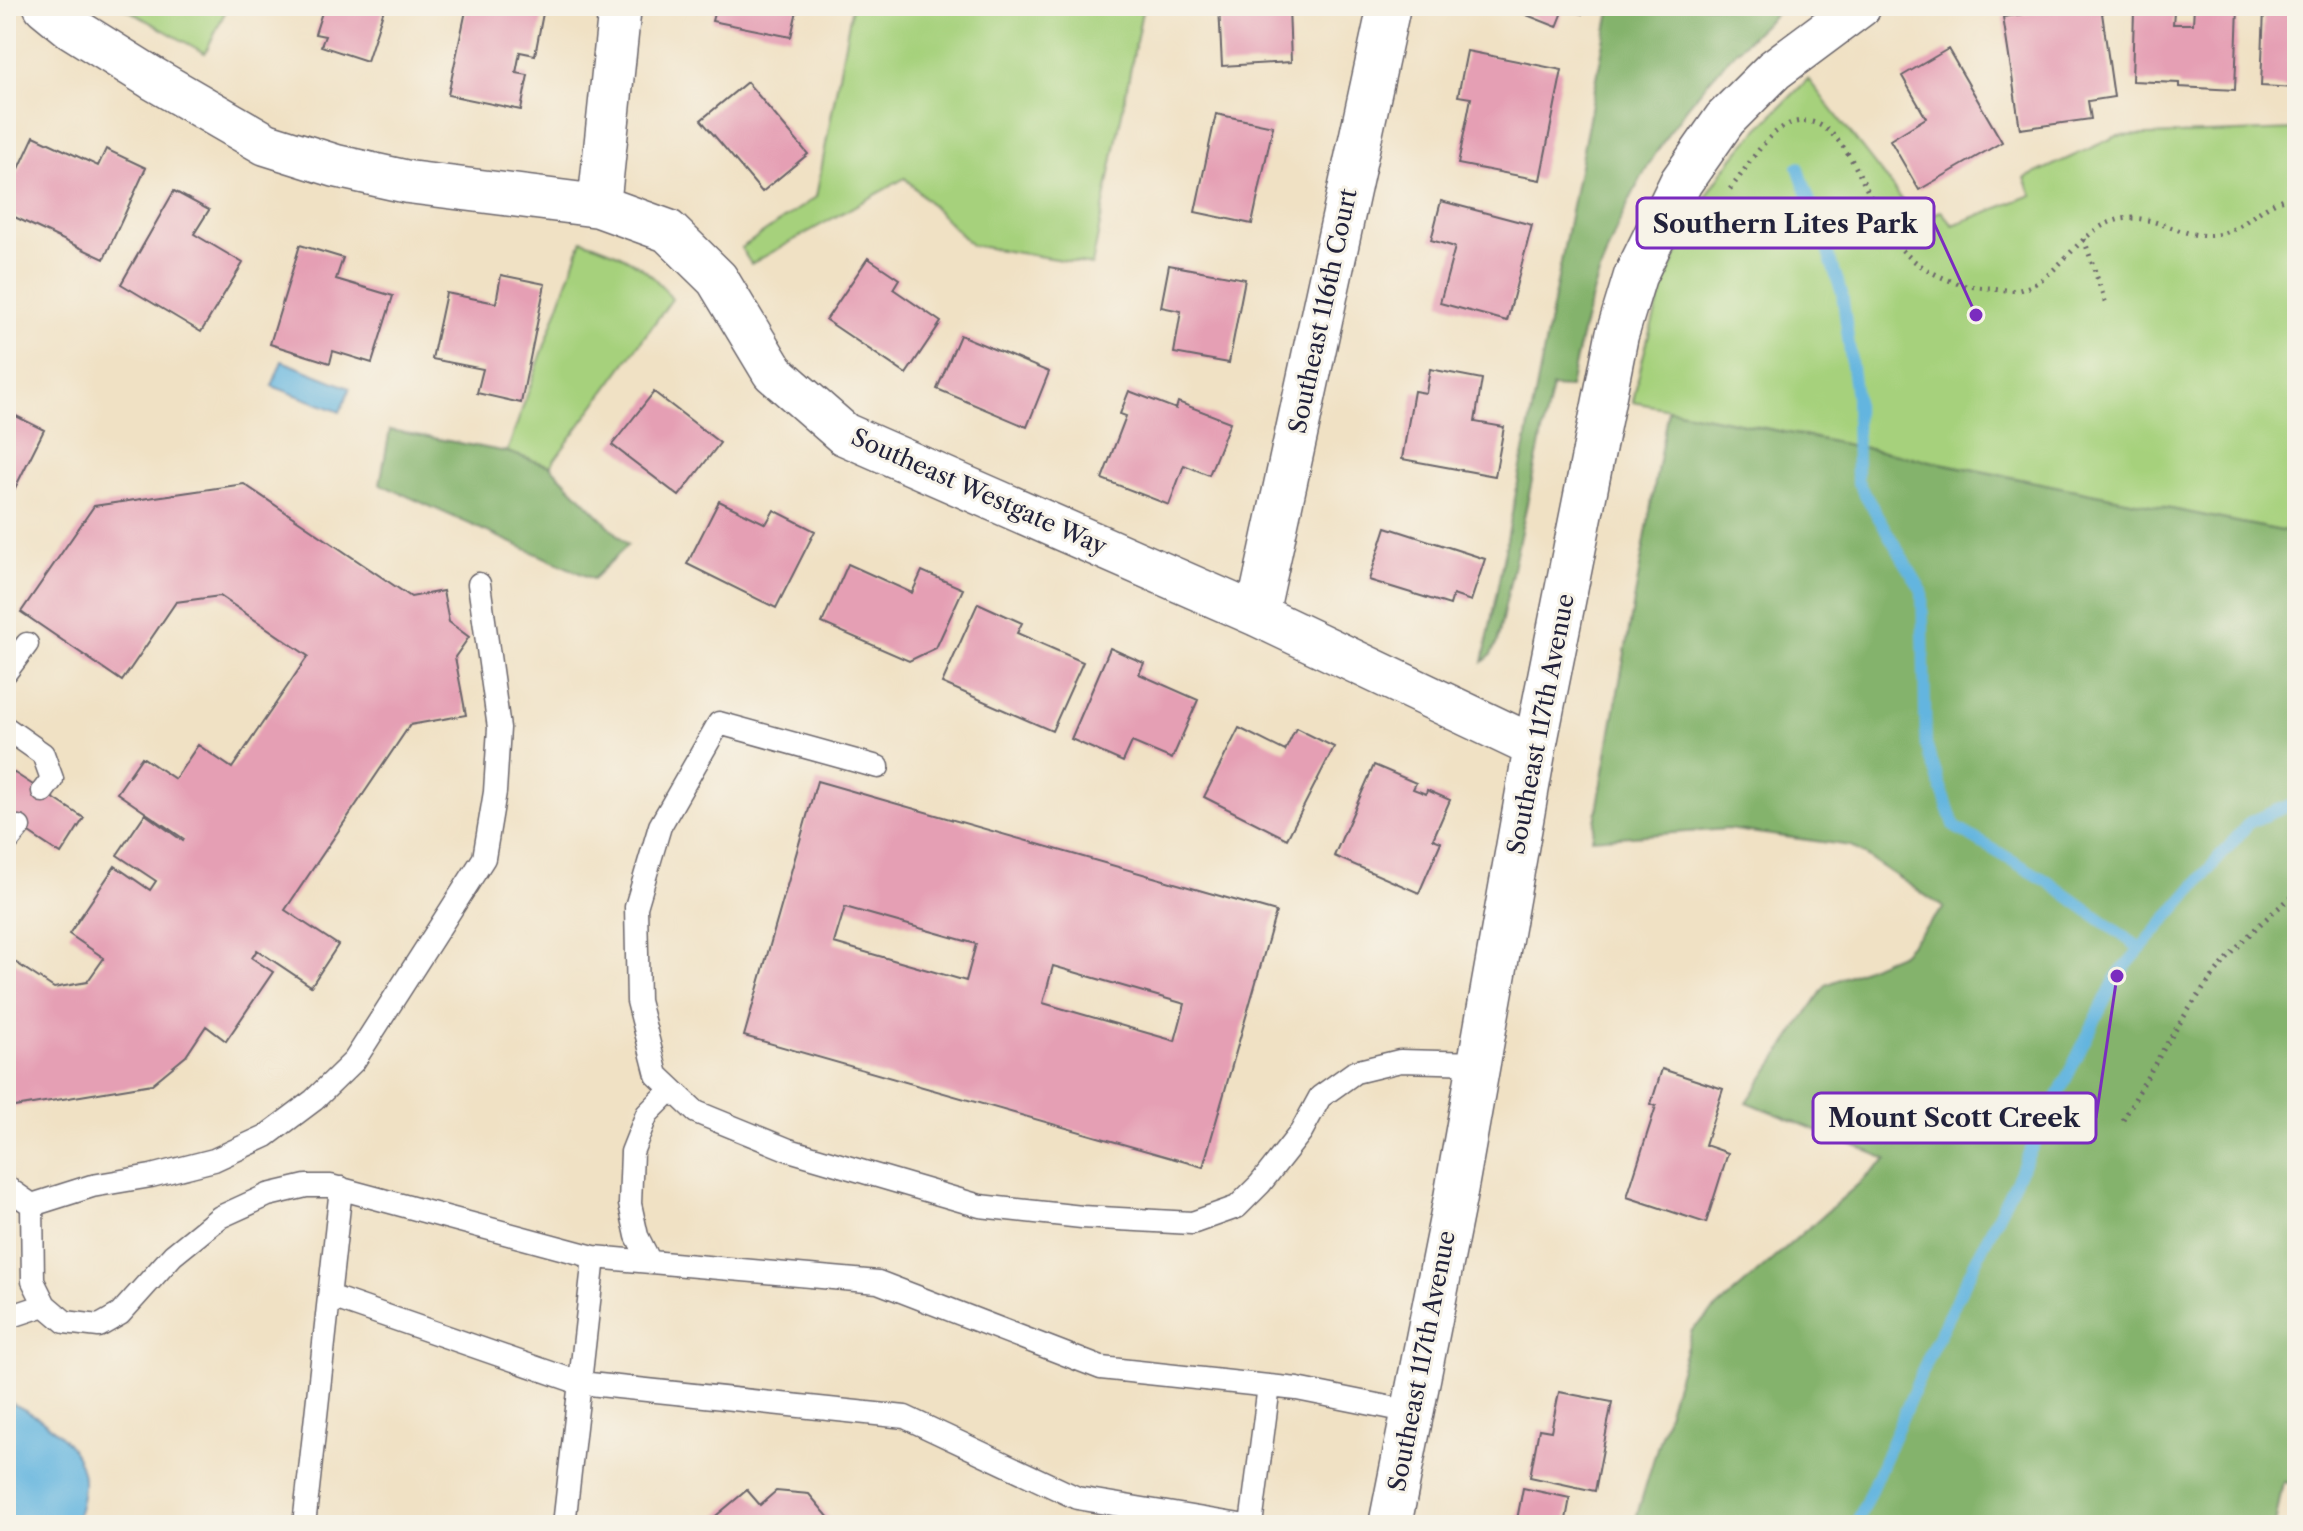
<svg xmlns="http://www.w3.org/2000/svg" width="2303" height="1531" font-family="'Libre Caslon Text',serif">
	<rect width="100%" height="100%" fill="#f7f3e8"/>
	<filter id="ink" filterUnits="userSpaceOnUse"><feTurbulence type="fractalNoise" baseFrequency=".0125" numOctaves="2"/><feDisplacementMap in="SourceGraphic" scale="16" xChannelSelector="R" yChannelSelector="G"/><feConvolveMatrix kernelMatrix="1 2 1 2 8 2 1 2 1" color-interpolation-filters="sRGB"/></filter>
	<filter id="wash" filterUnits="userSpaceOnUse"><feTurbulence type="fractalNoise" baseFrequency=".006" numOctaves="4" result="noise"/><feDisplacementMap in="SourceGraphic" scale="32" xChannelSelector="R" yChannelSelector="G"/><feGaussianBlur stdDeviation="1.8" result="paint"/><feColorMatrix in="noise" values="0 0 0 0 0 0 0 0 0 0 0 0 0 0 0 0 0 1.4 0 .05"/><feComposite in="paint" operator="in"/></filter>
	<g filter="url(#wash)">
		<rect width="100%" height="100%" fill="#f0e1c4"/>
		<path fill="#a6d17c" stroke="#647a5c" stroke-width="2" d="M121,6h107l-23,47z
			M852,6h291l-51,259 -121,-20 -66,-67 -154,86 -10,-16 75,-51z
			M1808,79l110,141 23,-9 12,14 79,-30 -7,-17 92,-42 180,-6v404l-664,-132c18,-90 49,-187 111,-257 20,-23 43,-44 64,-66z
			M582,240c37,12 67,26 90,59l-122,167 -43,-14z"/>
		<path fill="#84b36c" stroke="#536a54" stroke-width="2" d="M1611,6h174c-124,104 -186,224 -215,382l-18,-1 -55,256 -7,13 -7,6z
			M1668,409l629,125v951l-14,-3 -8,43h-641l58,-195 195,-171 -140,-57 79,-117 76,-32 42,-45 -93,-62 -123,-17 -136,10z
			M390,430l117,22 43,14 78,79 -35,34 -213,-95z"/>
		<path fill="#64b5df" stroke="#436c8d" stroke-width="2" d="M282,361l68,27 -10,24 -68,-26z
			M6,1401c28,11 66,36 75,67 6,18 -2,40 -6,57h-69z"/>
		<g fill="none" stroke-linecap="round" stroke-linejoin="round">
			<path stroke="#64b5df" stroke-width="12" d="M1798,167l44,126 14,104 1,84 65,110 4,154 29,82 92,54 93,67
				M1856,1525l74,-172 187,-377 133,-154 47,-20"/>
		</g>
		<g id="blocks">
			<path fill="#e59fb4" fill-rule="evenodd" d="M324,6h61l-18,55 -46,-15 4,-10 -10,-2z
				M467,6l77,2 -9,47 -15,-3 -4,21 12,2 -7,35 -73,-15z
				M716,6h82l-7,31 -79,-16z
				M1219,6h70l2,56 -69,4z
				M1504,6h81l-3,8 -17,-7 -8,20z
				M2081,6h20l13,91 -26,4 3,18 -71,10 -17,-112z
				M2194,6h44l-3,84 -56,-3v-4l-47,-2 2,-70 40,1 -1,12h20z
				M2264,9l33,1v78l-36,-2z
				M1948,49l54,93 -83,48 -29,-50 36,-22 -24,-42z
				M1467,51l95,19 -22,110 -82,-16 13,-66 -13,-2z
				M747,82l61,72 -46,38 -61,-72z
				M1216,114l57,12 -21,98 -57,-12z
				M34,136l64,30 8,-17 40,19 -42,91 -98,-46v-16z
				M174,191l35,19 -15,24 49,29 -42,69 -80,-48z
				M1441,201l91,24 -25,96 -67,-18 15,-56 -24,-7z
				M300,245l43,13 -7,21 57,17 -21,67 -39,-12 -3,12 -60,-19z
				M868,258l31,21 -6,10 48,33 -35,52 -80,-54z
				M1169,265l76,14 -16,84 -55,-10 7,-42 -20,-4z
				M501,275l44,9 -24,119 -44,-10 6,-24 -51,-10 14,-66 50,10z
				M960,335l89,37 -22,55 -90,-38z
				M1430,369l52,10 -7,43 29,5 -9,49 -93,-17 12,-68 12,2z
				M1129,391l47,18 2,-7 52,20 -21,53 -25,-10 -15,40 -67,-26 24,-63 -6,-2z
				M654,392l66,51 -41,53 -67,-51z
				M6,411l38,19 -33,66 -5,-3z
				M244,484l167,113 32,-6 6,31 20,15 -14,20 11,58 -56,10 -125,185 53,35 -27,41 -54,-36 -5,8 21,14 -47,69 -20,-15 -20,30 -34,28 -137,23 -9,-6v-145l48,32 33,-6 17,-24 -35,-24 46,-68 35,24 6,-9 -39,-26 28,-41 38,27 1,-2 -67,-46 25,-36 33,22 23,-34 34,23 76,-112 -88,-60 -44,6 -54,79 -101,-69 73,-106z
				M719,501l47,23 8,-14 41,21 -39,77 -89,-44z
				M1386,527l99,32 -14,42 -18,-6 -3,10 -81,-25z
				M848,564l64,29 10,-22 41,18 -27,59 -27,13 -87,-38z
				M978,603l44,20 -5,10 66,29 -31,69 -110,-48z
				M1110,648l34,15 -5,11 59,26 -26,59 -40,-17 -9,20 -52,-23z
				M1239,728l46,23 11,-23 38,19 -47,92 -83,-42z
				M1374,765l42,18 -3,6 13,5 1,-4 23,10 -17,39 8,3 -22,51 -85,-37z
				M13,772l71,46 -23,36 -55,-36v-35z
				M817,781l459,131 -73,255 -459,-131zM845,907l131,37 -10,37 -132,-38zM1053,966l132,38 -10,37 -132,-38z
				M1662,1069l61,20 -18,56 23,8 -22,70 -79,-26 29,-91 -5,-2z
				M1559,1392l53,10 -17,89 -65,-14 9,-48 12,2z
				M1523,1488l47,10 -5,27h-49z
				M747,1490l13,15 16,-14 33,3 26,31h-130z"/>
		</g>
	</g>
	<g filter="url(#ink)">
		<use href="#blocks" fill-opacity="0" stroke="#6a656b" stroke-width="2"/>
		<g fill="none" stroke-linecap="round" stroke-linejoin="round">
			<g stroke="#6a656b" stroke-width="25">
				<path id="service" d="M6,672l21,-28
					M6,728l37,26 9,25 -9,12
					M878,767l-159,-44 -59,103 -24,81 2,94 19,74 39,37 93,38 191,56 102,11 110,6 45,-16 23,-23 41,-52 19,-35 35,-25 45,-11 79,2
					M6,843l13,-16
					M6,1187l26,18 1,76 12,24 20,17 34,4 21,-12 53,-59 47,-38 48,-22 38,-9h25l263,71 284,25 223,86 196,21 115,23
					M32,1205l60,-19 59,-10 63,-16 52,-24 48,-36 40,-39 130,-203 11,-66 4,-64 -20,-144
					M650,1262l-13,-26 -7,-32 2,-52 15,-38 24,-24
					M329,1296l251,87 325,34 172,81 163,27
					M6,1318l39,-13
					M304,1525l37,-337
					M564,1525l30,-268
					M1251,1525l18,-139"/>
			</g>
			<g stroke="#6a656b" stroke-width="45">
				<path id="minor" d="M45,6l27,22 80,50 114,66 70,22 72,16 191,24 69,25 49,48 56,93 71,62 413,181 278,132
					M599,206l21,-200
					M1257,615l132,-609
					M1390,1525l65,-327 80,-451 82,-412 18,-59 46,-94 44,-63 49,-49 86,-64"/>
			</g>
			<path stroke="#6a656b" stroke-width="5" stroke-dasharray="2 6" stroke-linecap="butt" d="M1730,189c16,-19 33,-52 55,-63 59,-30 84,85 109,115 18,22 39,34 65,43 9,3 20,3 30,4 9,0 21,4 30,2 42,-10 59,-64 103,-71 32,-6 61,21 94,16 30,-5 50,-38 81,-38
				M2084,239l23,68
				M2123,1120c50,-89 91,-164 174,-227"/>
			<use href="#service" stroke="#fff" stroke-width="22"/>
			<use href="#minor" stroke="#fff" stroke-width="42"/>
		</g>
	</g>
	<g text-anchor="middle" stroke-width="6" stroke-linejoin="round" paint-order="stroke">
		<g font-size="24" fill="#22223b" stroke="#f7f3e8">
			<text transform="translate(1323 311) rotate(-78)" y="8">Southeast 116th Court</text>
			<text transform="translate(979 492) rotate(24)" y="8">Southeast Westgate Way</text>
			<text transform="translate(1541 724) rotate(-79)" y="8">Southeast 117th Avenue</text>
			<text transform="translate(1422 1361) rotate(-79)" y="8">Southeast 117th Avenue</text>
		</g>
	</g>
	<path fill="none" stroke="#7b2cbf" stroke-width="3" d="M1976 315L1934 223M2117 976L2096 1118"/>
	<g fill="#7b2cbf" stroke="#f7f3e8" stroke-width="3">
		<circle cx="1976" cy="315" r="8"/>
		<circle cx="2117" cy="976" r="8"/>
	</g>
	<g fill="#f7f3e8" stroke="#7b2cbf" stroke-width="3">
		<rect x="1637" y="198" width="297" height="50" rx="8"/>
		<rect x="1813" y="1093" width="283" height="50" rx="8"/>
	</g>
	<g font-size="26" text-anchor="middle" font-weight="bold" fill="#22223b">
		<text x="1785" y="233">Southern Lites Park</text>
		<text x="1954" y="1127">Mount Scott Creek</text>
	</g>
	<rect width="2303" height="1531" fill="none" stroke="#f7f3e8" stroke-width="32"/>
</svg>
